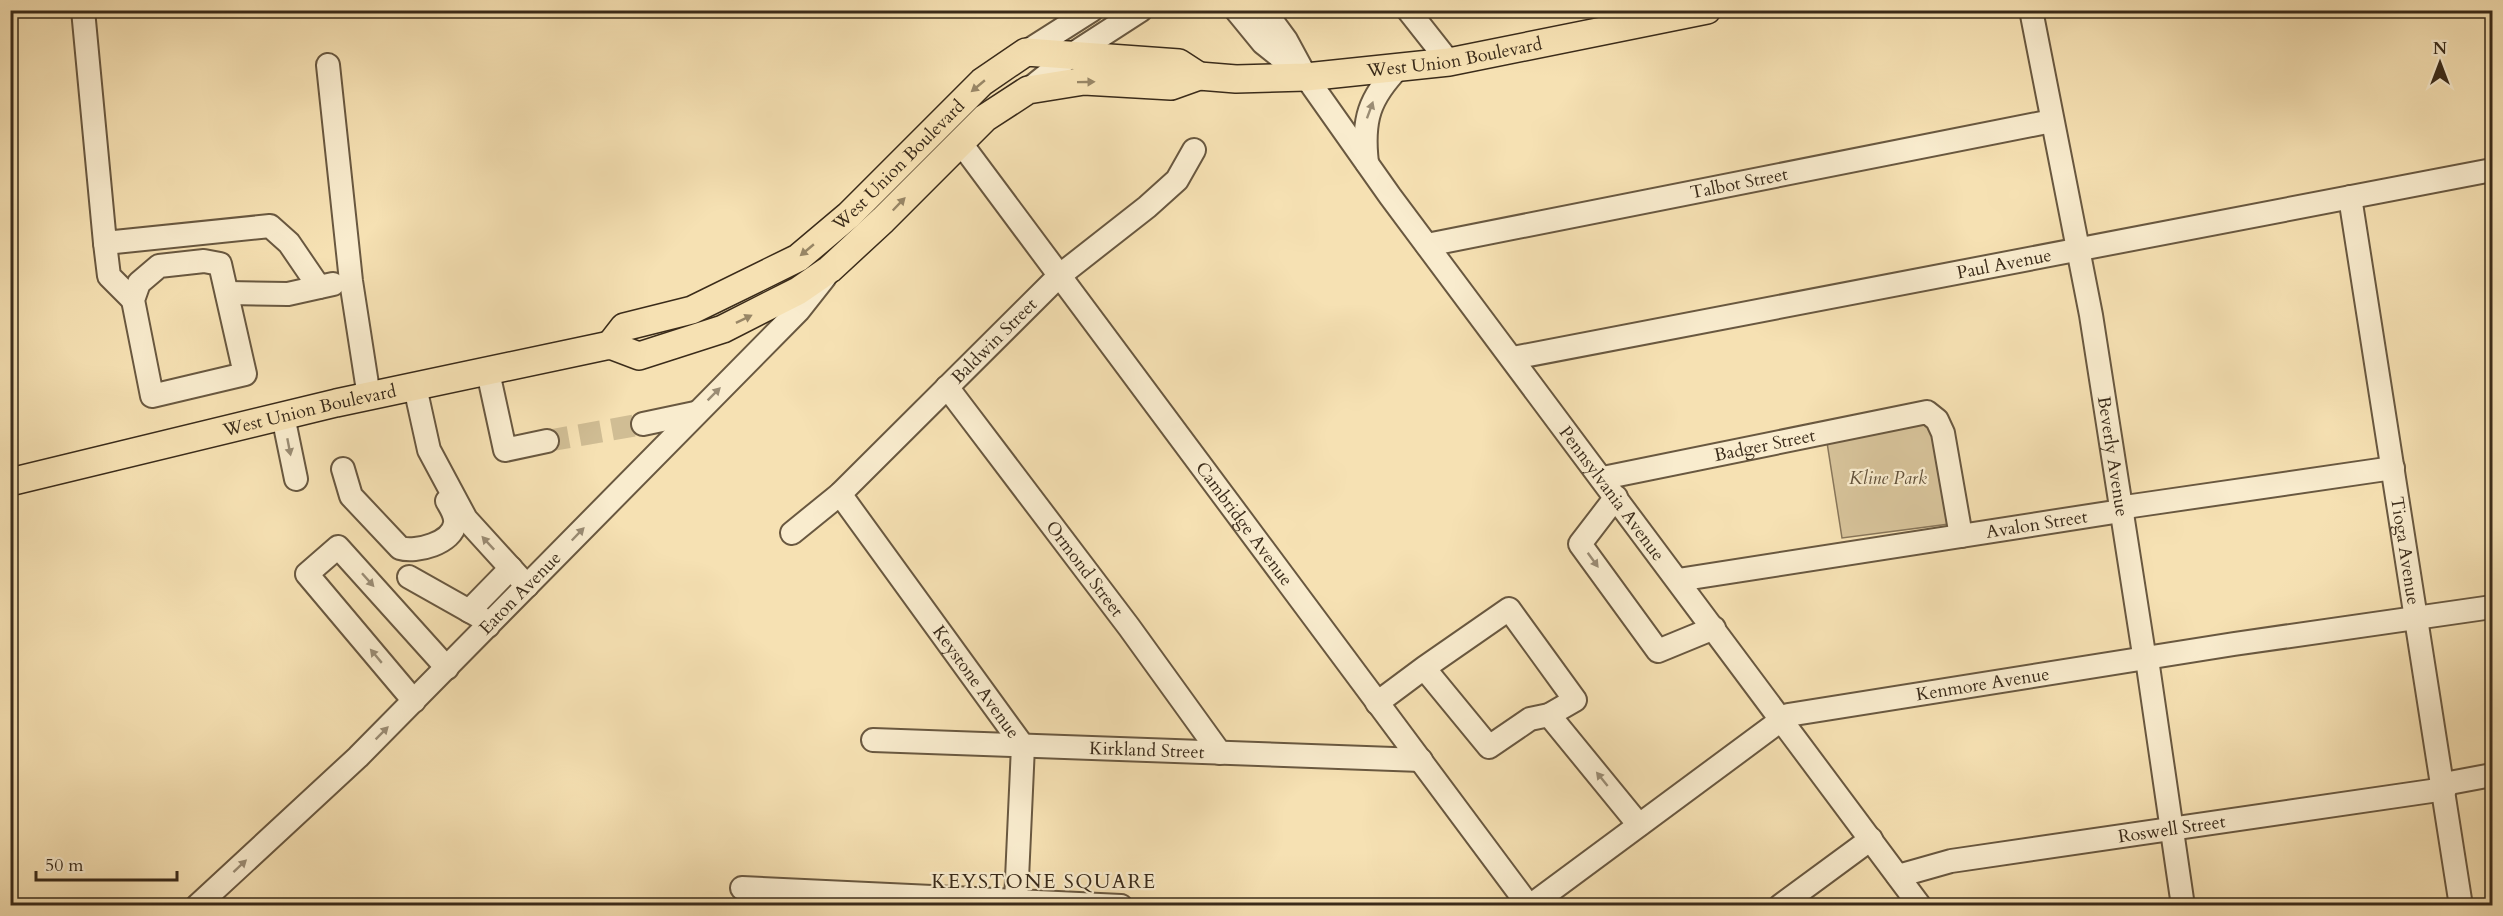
<svg xmlns="http://www.w3.org/2000/svg" width="2503" height="916" font-family="Cardo,serif">
	<rect width="100%" height="100%" fill="#f6e1b3"/>
	<filter id="stains"><feTurbulence type="fractalNoise" baseFrequency=".00333" numOctaves="4"/><feColorMatrix values="0 0 0 0 .2 0 0 0 0 .09 0 0 0 0 .02 0 0 0 .5 -.17"/></filter>
	<radialGradient id="worn" r=".72"><stop offset=".6" stop-color="#630" stop-opacity="0"/><stop offset="1" stop-color="#630" stop-opacity=".3"/></radialGradient>
	<path fill="#d6c299" stroke="#88765a" stroke-width="1.5" d="M1922,420l14,15 13,89 -107,14 -16,-102z"/>
	<g fill="none" stroke-linecap="round" stroke-linejoin="round">
		<path stroke="#d0bd94" stroke-width="22" stroke-dasharray="22 11" stroke-linecap="butt" d="M547,441l96,-17"/>
		<g stroke="#695840" stroke-width="26">
			<g id="minor">
				<path d="M83,10l22,233 165,-17 19,17 30,44"/>
				<path d="M1236,10l27,33 35,28"/>
				<path id="s1" d="M1264,10l22,30 20,37 84,119 530,710"/>
				<path d="M1408,10l41,52"/>
				<path id="s2" d="M2031,10l60,305 52,333 4,11 36,247"/>
				<path d="M1026,52l66,-42"/>
				<path d="M328,65l23,216 18,116"/>
				<path d="M1028,90l45,-36 68,-44"/>
				<path id="s3" d="M960,142l569,764"/>
				<path d="M1367,163c-5,-43 2,-65 32,-96"/>
				<path id="s4" d="M2350,197l111,709"/>
				<path d="M105,243l4,33 24,24"/>
				<path id="s5" d="M1427,245l625,-124"/>
				<path d="M204,261l16,3 25,110 -93,22 -19,-96 6,-17 20,-17z"/>
				<path d="M227,293l61,1 45,-10"/>
				<path id="s6" d="M1513,358l979,-188"/>
				<path d="M488,372l17,78 42,-9"/>
				<path d="M415,387l14,63 37,69 61,67"/>
				<path id="s7" d="M947,387l182,240 91,126"/>
				<path d="M283,416l13,63"/>
				<path d="M643,424l52,-11"/>
				<path d="M343,469l8,27 49,52c16,5 53,-5 55,-25 1,-8 -4,-15 -8,-22"/>
				<path id="s8" d="M1603,478l324,-66 10,8 6,13 18,103"/>
				<path id="s9" d="M840,494l183,252 -7,155"/>
				<path d="M1616,497l-36,47 78,107 56,-23"/>
				<path id="s10" d="M792,533l48,-39 219,-218 88,-69 30,-27 17,-30"/>
				<path d="M409,577l71,40 8,9"/>
				<path id="s11" d="M1678,580l443,-69 11,-5 261,-38"/>
				<path d="M469,611l42,-43"/>
				<path d="M414,701l-107,-127 31,-27 109,121"/>
				<path d="M1377,703l47,-35 65,79 41,-28 19,-4 26,-15 -66,-91 -85,59"/>
				<path d="M1549,715l90,110"/>
				<path id="s12" d="M873,740l548,20"/>
				<path d="M2444,784l48,-9"/>
				<path id="s13" d="M1898,876l53,-15 494,-72"/>
				<path d="M742,888l379,18"/>
				<path id="s14" d="M197,906l161,-149 441,-447 26,-33"/>
				<path id="s15" d="M1530,906l258,-191 446,-71 258,-37"/>
				<path d="M1780,906l91,-67"/>
			</g>
		</g>
		<g stroke="#3a2b1a" stroke-width="30">
			<g id="major">
				<path id="s16" d="M610,345l14,-18 68,-17 106,-52 51,-43 133,-133 44,-30 153,11 20,13"/>
				<path id="s17" d="M10,482l326,-79 274,-58 29,11 84,-27 75,-38 32,-22 53,-49 102,-102 43,-28 56,-9 87,5 28,-10 37,3 70,-2 143,-15 258,-52"/>
			</g>
		</g>
		<use href="#minor" stroke="#f9ecce" stroke-width="22"/>
		<use href="#major" stroke="#f6e1b3" stroke-width="27"/>
	</g>
	<defs><path id="oneway-solid" d="M-6-.8H1V-3.2L6.5 0L1 3.2V.8H-6Z" transform="scale(1.5)"/></defs>
	<g fill="#988666">
		<use href="#oneway-solid" transform="translate(1086 82) rotate(-1)"/>
		<use href="#oneway-solid" transform="translate(978 86) rotate(140)"/>
		<use href="#oneway-solid" transform="translate(899 204) rotate(-46)"/>
		<use href="#oneway-solid" transform="translate(807 250) rotate(140)"/>
		<use href="#oneway-solid" transform="translate(744 319) rotate(-26)"/>
	</g>
	<g fill="#9a8c74">
		<use href="#oneway-solid" transform="translate(1370 110) rotate(-70)"/>
		<use href="#oneway-solid" transform="translate(714 394) rotate(-45)"/>
		<use href="#oneway-solid" transform="translate(289 447) rotate(79)"/>
		<use href="#oneway-solid" transform="translate(578 534) rotate(-46)"/>
		<use href="#oneway-solid" transform="translate(488 543) rotate(-133)"/>
		<use href="#oneway-solid" transform="translate(1593 560) rotate(54)"/>
		<use href="#oneway-solid" transform="translate(368 580) rotate(48)"/>
		<use href="#oneway-solid" transform="translate(376 656) rotate(-130)"/>
		<use href="#oneway-solid" transform="translate(382 733) rotate(-45)"/>
		<use href="#oneway-solid" transform="translate(1602 779) rotate(-129)"/>
		<use href="#oneway-solid" transform="translate(240 866) rotate(-43)"/>
	</g>
	<g text-anchor="middle" stroke-width="4.5" stroke-linejoin="round" paint-order="stroke">
		<g font-size="18" fill="#3a2b1a" stroke="#f9ecce">
			<text dy="6" stroke="none"><textPath href="#s17" startOffset="1556">West Union Boulevard</textPath></text>
			<text dy="6" stroke="none"><textPath href="#s16" startOffset="348">West Union Boulevard</textPath></text>
			<text dy="6" stroke="none"><textPath href="#s5" startOffset="318">Talbot Street</textPath></text>
			<text dy="6" stroke="none"><textPath href="#s6" startOffset="500">Paul Avenue</textPath></text>
			<text dy="6" stroke="none"><textPath href="#s10" startOffset="279">Baldwin Street</textPath></text>
			<text dy="6" stroke="none"><textPath href="#s17" startOffset="308">West Union Boulevard</textPath></text>
			<text dy="6" stroke="none"><textPath href="#s8" startOffset="165">Badger Street</textPath></text>
			<text dy="6" stroke="none"><textPath href="#s2" startOffset="454">Beverly Avenue</textPath></text>
			<text dy="6" stroke="none"><textPath href="#s1" startOffset="596">Pennsylvania Avenue</textPath></text>
			<text dy="6" stroke="none"><textPath href="#s3" startOffset="476">Cambridge Avenue</textPath></text>
			<text dy="6" stroke="none"><textPath href="#s11" startOffset="363">Avalon Street</textPath></text>
			<text dy="6" stroke="none"><textPath href="#s4" startOffset="358">Tioga Avenue</textPath></text>
			<text dy="6" stroke="none"><textPath href="#s7" startOffset="228">Ormond Street</textPath></text>
			<text dy="6" stroke="none"><textPath href="#s14" startOffset="450">Eaton Avenue</textPath></text>
			<text dy="6" stroke="none"><textPath href="#s9" startOffset="232">Keystone Avenue</textPath></text>
			<text dy="6" stroke="none"><textPath href="#s15" startOffset="518">Kenmore Avenue</textPath></text>
			<text dy="6" stroke="none"><textPath href="#s12" startOffset="274">Kirkland Street</textPath></text>
			<text dy="6" stroke="none"><textPath href="#s13" startOffset="278">Roswell Street</textPath></text>
		</g>
		<g font-size="18" font-style="italic" fill="#61513a" stroke="#f9ecce">
			<text x="1888" y="484">Kline Park</text>
		</g>
		<g font-size="20" letter-spacing="1.5" fill="#3a2b1a" stroke="#f9ecce">
			<text x="1044" y="888">KEYSTONE SQUARE</text>
		</g>
	</g>
	<rect width="2503" height="916" fill="none" stroke="#f6e1b3" stroke-width="36"/>
	<rect x="12" y="12" width="2479" height="892" fill="none" stroke="#3a2b1a" stroke-width="3"/>
	<rect x="18" y="18" width="2467" height="880" fill="none" stroke="#3a2b1a" stroke-width="1.5"/>
	<g transform="translate(2440 63)" stroke="#f9ecce" stroke-width="4.5" paint-order="stroke">
	<path d="M0-4.5L10 22L0 15L-10 22Z" fill="#3a2b1a"/>
	<text y="-9" font-size="16" font-weight="bold" text-anchor="middle" fill="#3a2b1a">N</text>
	</g>
	<path d="M36 871v9h141v-9" fill="none" stroke="#3a2b1a" stroke-width="3"/>
	<text x="45" y="871" font-size="18" fill="#3a2b1a" stroke="#f9ecce" stroke-width="4.5" paint-order="stroke">50 m</text>
	<rect width="100%" height="100%" filter="url(#stains)"/>
	<rect width="100%" height="100%" fill="url(#worn)"/>
</svg>
